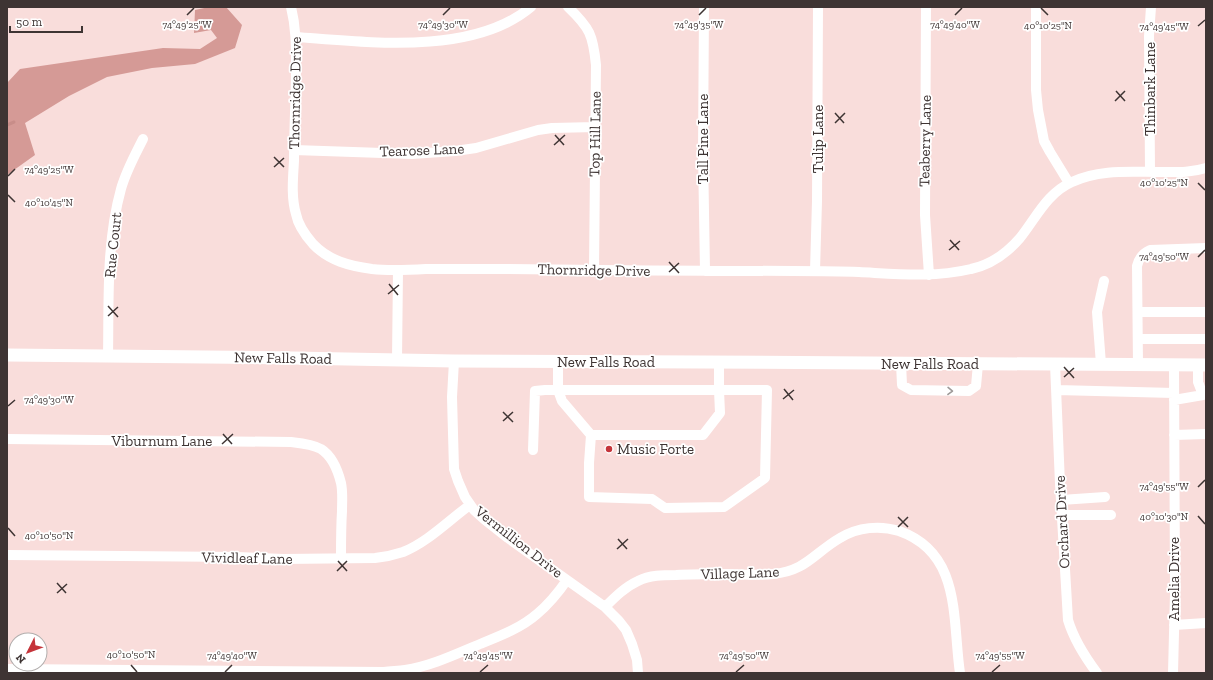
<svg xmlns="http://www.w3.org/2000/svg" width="1213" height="680" font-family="'Zilla Slab',serif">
	<rect width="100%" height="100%" fill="#f9dddb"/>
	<path fill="#d59a96" d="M209,7h17l16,18 -7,23 -40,16 -43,4 -45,9 -38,19 -44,27 10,32 -28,20v-92l13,-14 143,-21 37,1 17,-11 -6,-8 -17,3 1,-23z"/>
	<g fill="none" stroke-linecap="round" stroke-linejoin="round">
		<path stroke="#c88d89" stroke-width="3" d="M7,125l7,-3"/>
		<path stroke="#fff" stroke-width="10" d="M291,7c5,20 5,38 5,59 0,31 -2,63 -2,95 -1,17 -3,36 2,53 2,11 10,22 17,30 16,17 37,22 59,25 18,2 36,1 54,0 25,0 51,0 77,0 97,1 193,2 290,2 22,0 44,0 66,1 38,2 74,6 112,-3 19,-4 36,-16 49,-31 16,-20 27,-45 52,-56 27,-13 58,-10 87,-10 16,0 31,1 47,-4
			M568,7c22,21 25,28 28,58l-2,205
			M704,7l-1,146 2,118
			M926,7l-1,208 4,60
			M1036,7v83l2,20 6,31 6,11 19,31
			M296,37c70,5 177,19 235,-30
			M294,150l118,4 43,-3 21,-3 62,-18 14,-2 44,-1
			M1150,172l-1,-136 2,-29
			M815,271l2,-70 1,-194
			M1138,312h68
			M1138,339h68
			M108,356c1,-55 -2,-113 13,-167 5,-18 14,-34 22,-50
			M397,360l1,-90
			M454,361l-2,36 2,72 4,12 7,16 9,13 10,9 24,19 97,69 14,14 7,9 6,14 5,16 1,13
			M901,363l1,22 9,5 58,1 7,-5 2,-22
			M1055,364l5,120 8,136c6,20 17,37 29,53
			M1101,364l-4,-52 7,-31
			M1138,365l-1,-99c2,-8 6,-13 13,-16l56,-2
			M1057,390l117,3
			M1174,400l29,-5 -5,-13v-17
			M591,435l-2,28v34l63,2 13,9 59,-1 41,-29 2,-88h-48l1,23 -17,22h-112l-29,-34 -4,-11h161v-28
			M1174,435l32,-1
			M7,439l284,3c9,1 21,2 30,7 11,7 17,22 20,34 2,9 1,19 1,28 -1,16 -1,31 -1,47
			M533,450l2,-59 10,-1h13v-28
			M1061,500l44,-3
			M1062,515h49
			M7,555l230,2 46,2 92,-1c10,-1 19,-3 28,-6 25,-10 46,-32 67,-47
			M605,607c10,-10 20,-20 33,-26 12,-6 25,-6 38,-6 17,-1 34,-1 51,-1 15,0 31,2 46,0 33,-3 41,-21 67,-36 18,-11 40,-13 59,-7 63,22 53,88 61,142
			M1174,625l32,-2
			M7,669l377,3c7,-1 14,-1 21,-2 26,-4 51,-16 75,-26 20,-8 41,-16 57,-30 12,-10 21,-21 30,-34
			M1173,673l2,-80 -1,-228"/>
		<path stroke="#fff" stroke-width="13" d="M7,355l286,3 161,3 248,1 504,3"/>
	</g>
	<defs><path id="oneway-chevron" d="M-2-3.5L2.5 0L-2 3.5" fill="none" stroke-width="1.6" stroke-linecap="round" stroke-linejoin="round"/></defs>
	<use stroke="#9e9a99" href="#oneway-chevron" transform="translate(950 391) rotate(1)"/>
	<path fill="none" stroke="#3e3433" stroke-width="1.5" d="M1041,8l7,7M187,15l7,-7M443,15l7,-7M699,15l7,-7M955,15l7,-7M1198,26l7,-6M1116,91l9,10M1115,101l10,-10M835,113l9,10M835,123l10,-10M555,135l9,10M554,145l11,-10M274,157l10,10M274,167l10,-9M8,176l7,-7M1198,183l7,7M8,195l7,7M950,240l9,10M949,250l11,-9M1198,257l7,-7M669,262l10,11M669,272l10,-9M389,284l9,11M388,294l11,-9M108,306l10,11M108,316l10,-9M1064,367l10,11M1064,377l10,-9M784,389l9,11M783,399l11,-9M8,406l7,-6M503,412l10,10M503,421l10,-9M223,434l9,10M222,444l11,-10M1198,487l7,-7M1198,516l7,8M898,517l10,10M898,527l10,-10M8,528l7,8M618,539l9,10M617,549l11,-10M338,561l9,10M337,571l10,-10M57,583l9,10M57,593l10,-9M131,665l6,7M225,672l7,-7M480,672l8,-7M736,672l8,-7M992,672l8,-7"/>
	<circle fill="#c5353b" stroke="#fff" stroke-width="1.5" cx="609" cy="449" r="4"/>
	<g text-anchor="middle" stroke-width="3.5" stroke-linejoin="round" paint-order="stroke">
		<g font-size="15" fill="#3e3433" stroke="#fff">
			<text transform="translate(1150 89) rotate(-90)" y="5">Thinbark Lane</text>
			<text transform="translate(295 93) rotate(-89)" y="5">Thornridge Drive</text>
			<text transform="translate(595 134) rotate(-89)" y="5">Top Hill Lane</text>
			<text transform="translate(703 139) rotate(-90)" y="5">Tall Pine Lane</text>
			<text transform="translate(818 139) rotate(-90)" y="5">Tulip Lane</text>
			<text transform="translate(925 141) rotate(-89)" y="5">Teaberry Lane</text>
			<text transform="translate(422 150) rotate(-2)" y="5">Tearose Lane</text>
			<text transform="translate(113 245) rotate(-84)" y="5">Rue Court</text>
			<text transform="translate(594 270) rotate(1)" y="5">Thornridge Drive</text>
			<text transform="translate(283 358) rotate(1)" y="5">New Falls Road</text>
			<text x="606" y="367">New Falls Road</text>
			<text x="930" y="369">New Falls Road</text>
			<text x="162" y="446">Viburnum Lane</text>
			<text transform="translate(1062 522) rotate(-93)" y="5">Orchard Drive</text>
			<text transform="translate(519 542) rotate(38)" y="5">Vermillion Drive</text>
			<text transform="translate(247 558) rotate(1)" y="5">Vividleaf Lane</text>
			<text transform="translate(740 573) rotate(-2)" y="5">Village Lane</text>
			<text transform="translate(1174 579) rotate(-90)" y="5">Amelia Drive</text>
		</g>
		<g font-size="15" fill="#3e3433" stroke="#fff" text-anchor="start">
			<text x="617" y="454">Music Forte</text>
		</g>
	</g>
	<g font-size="10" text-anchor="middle" fill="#3e3433" stroke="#fff" stroke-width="3.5" stroke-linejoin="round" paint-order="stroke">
		<text x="187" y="28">74°49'25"W</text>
		<text x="443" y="28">74°49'30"W</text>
		<text x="699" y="28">74°49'35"W</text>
		<text x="955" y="28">74°49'40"W</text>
		<text x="1048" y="29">40°10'25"N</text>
		<text x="1164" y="30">74°49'45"W</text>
		<text x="49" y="173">74°49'25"W</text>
		<text x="1164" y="186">40°10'25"N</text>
		<text x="49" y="206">40°10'45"N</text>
		<text x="1164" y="260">74°49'50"W</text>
		<text x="49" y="403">74°49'30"W</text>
		<text x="1164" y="490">74°49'55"W</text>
		<text x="1164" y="520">40°10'30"N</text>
		<text x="49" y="539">40°10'50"N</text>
		<text x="131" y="658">40°10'50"N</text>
		<text x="232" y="659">74°49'40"W</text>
		<text x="488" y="659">74°49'45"W</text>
		<text x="744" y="659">74°49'50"W</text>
		<text x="1000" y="659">74°49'55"W</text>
	</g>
	<rect width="1213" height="680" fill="none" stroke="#3e3433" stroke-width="16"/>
	<g transform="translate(28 652) rotate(228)"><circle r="19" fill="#ffffff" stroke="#b2aead"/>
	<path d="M0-3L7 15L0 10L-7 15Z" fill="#c5353b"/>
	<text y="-6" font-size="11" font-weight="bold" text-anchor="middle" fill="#3e3433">N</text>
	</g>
	<path d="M10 26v6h72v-6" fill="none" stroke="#3e3433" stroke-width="2"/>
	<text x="16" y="26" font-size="12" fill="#3e3433" stroke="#ffffff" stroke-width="3" paint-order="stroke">50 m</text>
</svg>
